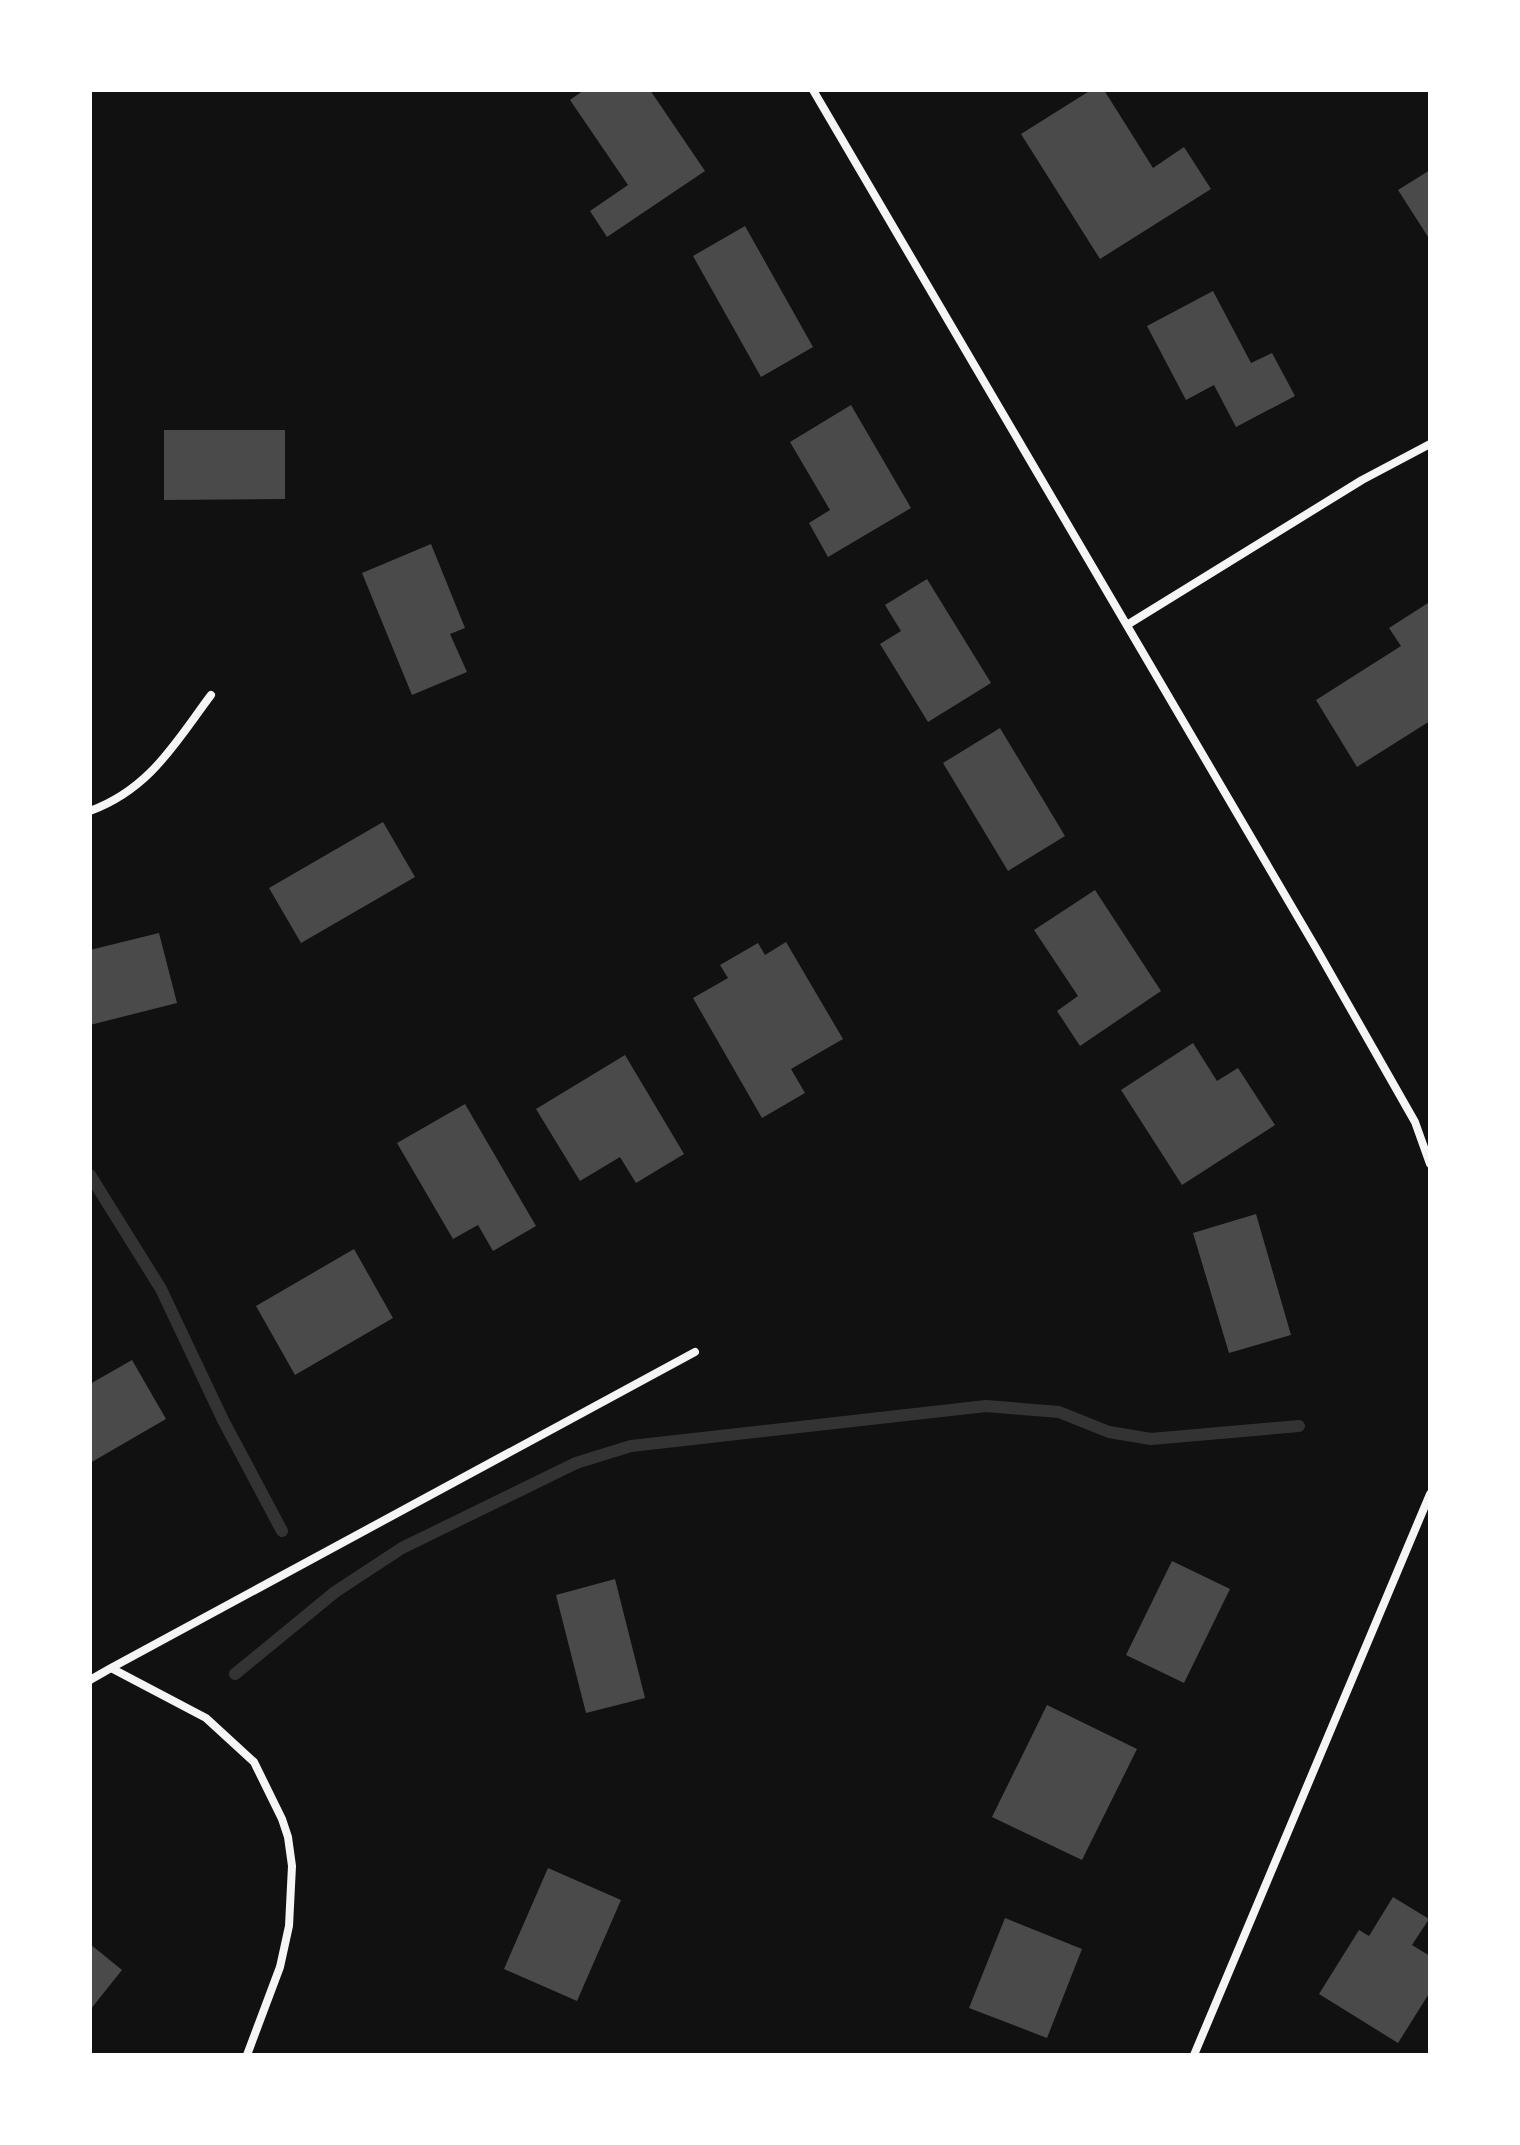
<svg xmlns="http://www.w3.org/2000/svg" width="1520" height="2145" font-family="Quicksand,sans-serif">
	<rect width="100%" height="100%" fill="#111"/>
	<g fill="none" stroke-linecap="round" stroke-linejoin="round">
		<path stroke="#333" stroke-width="12" d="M90,1175l71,114 62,131 59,111
			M235,1674l100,-82 67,-44 174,-85 55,-17 355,-40 73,6 50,20 42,7 148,-13"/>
	</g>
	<path fill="#4a4a4a" d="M584,90h66l55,81 -98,66 -17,-26 38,-26 -58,-85z
		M1091,90h13l49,78 31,-21 27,42 -111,70 -79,-125z
		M1430,170v70l-32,-50z
		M745,226l68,121 -52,30 -68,-121z
		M1213,291l38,72 21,-10 23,43 -59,31 -22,-42 -28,15 -39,-74z
		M851,405l60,103 -83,49 -19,-34 21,-13 -40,-68z
		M164,430h121v69l-121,1z
		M431,544l34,84 -15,6 17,38 -55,23 -50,-122z
		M927,579l64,104 -63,39 -48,-78 21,-13 -16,-26z
		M1428,603l2,4v114l-73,46 -41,-67 85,-54 -12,-18z
		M1000,728l65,108 -57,35 -65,-108z
		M383,822l32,55 -114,66 -32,-55z
		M1095,890l66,101 -81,55 -23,-35 21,-15 -44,-66z
		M159,933l18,70 -87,22v-75z
		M786,942l57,97 -52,30 14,24 -43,25 -69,-120 35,-20 -8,-13 38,-22 7,12z
		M1193,1043l24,38 21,-13 37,57 -93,60 -61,-95z
		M625,1055l59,99 -48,29 -16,-26 -40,24 -44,-72z
		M465,1104l71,122 -43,25 -15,-26 -25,14 -56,-96z
		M1256,1214l35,121 -62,18 -36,-120z
		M354,1249l39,69 -98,57 -39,-69z
		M132,1360l34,59 -76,44v-79z
		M1172,1561l58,28 -46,94 -58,-28z
		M615,1579l30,119 -59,15 -30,-118z
		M1047,1705l90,44 -55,111 -90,-43z
		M548,1868l73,32 -44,101 -73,-32z
		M1393,1897l36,22 -17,26 18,11v36l-32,51 -79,-49 40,-64 10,6z
		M1005,1918l77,31 -35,89 -78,-30z
		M90,1944l32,26 -32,40z"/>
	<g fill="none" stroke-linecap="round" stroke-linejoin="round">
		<path stroke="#f5f5f5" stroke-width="8" d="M813,90l503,858 99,174 15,42
			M1127,625l235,-145 68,-36
			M90,811c60,-22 85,-68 121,-116
			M111,1668l584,-316
			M90,1680l21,-12 95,50 48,44 28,57 6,18 4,29 -3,60 -9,41 -33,88
			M1194,2055l236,-561"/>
	</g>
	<rect width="1520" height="2145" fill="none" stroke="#ffffff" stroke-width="184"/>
</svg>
